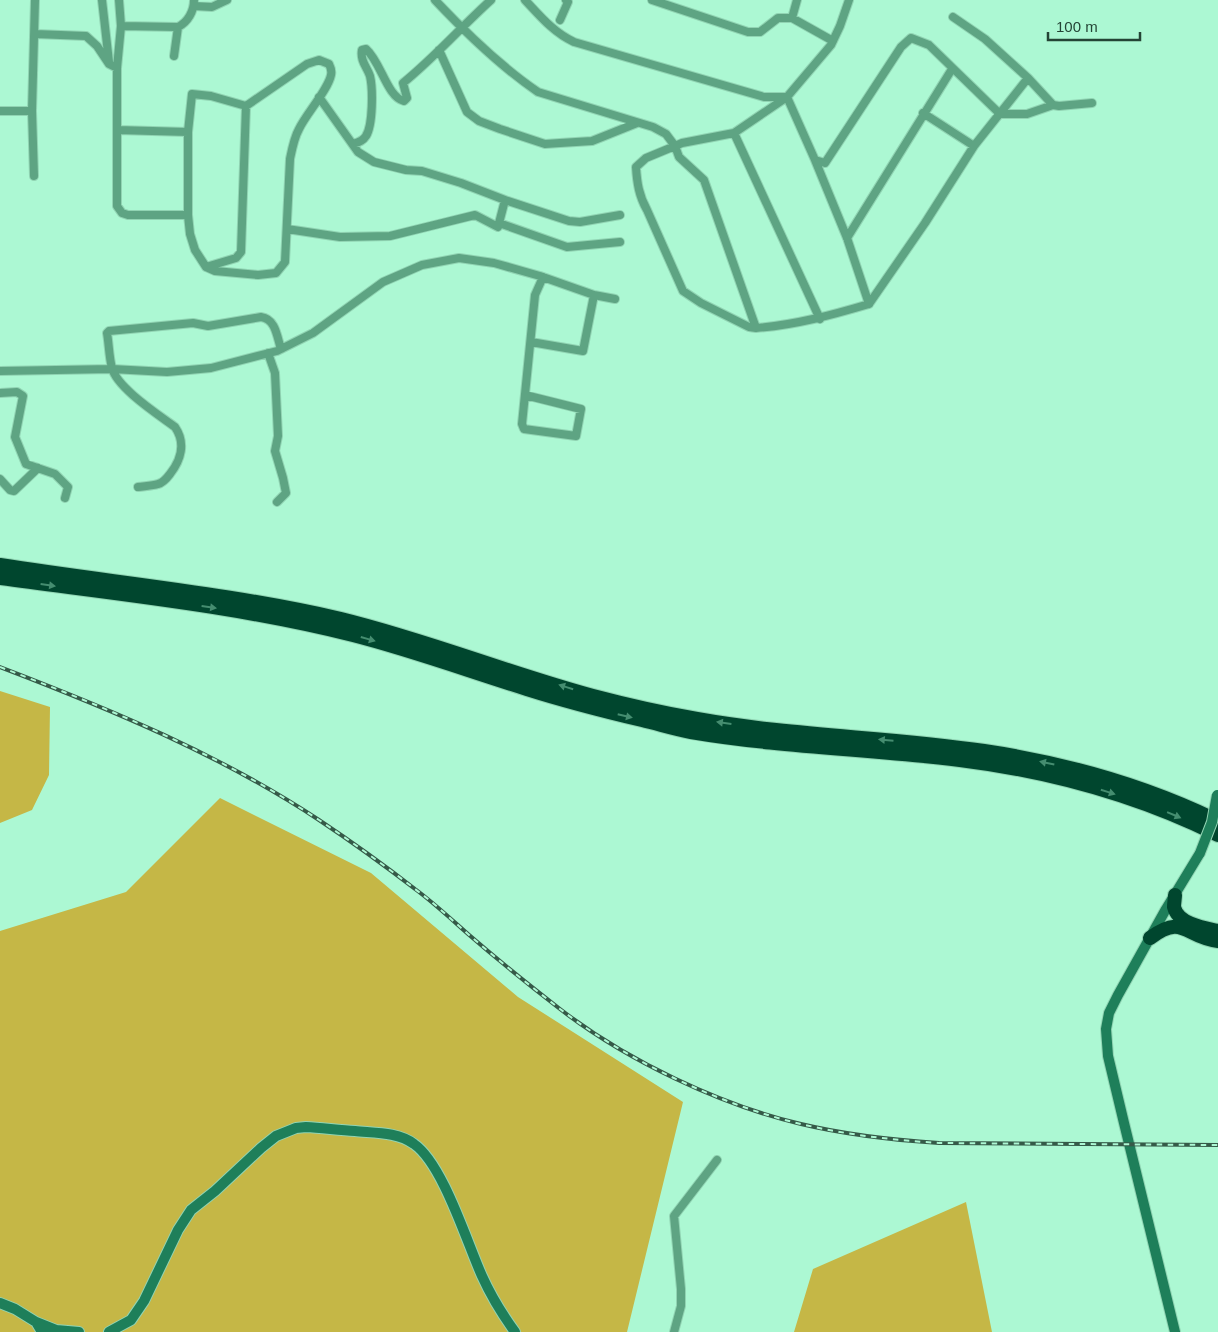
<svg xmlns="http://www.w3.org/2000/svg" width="1218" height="1332" font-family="Helvetica,sans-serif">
	<rect width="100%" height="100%" fill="#acf8d3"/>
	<path fill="#c5b746" d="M0,691l50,16 -1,68 -17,35 -32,13z
		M220,798l151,75 147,124 165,105 -56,230h-627v-401l126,-39z
		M966,1202l26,130h-198l19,-63z"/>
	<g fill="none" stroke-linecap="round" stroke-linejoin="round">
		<g stroke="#91d4b3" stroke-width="10">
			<path id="street" d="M102,0l7,62
				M119,0l2,26 -4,42v138l5,7 6,2h60
				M435,0c31,33 65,66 103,92l115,35 13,7 9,12 -29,12 -10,9c1,16 3,29 11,43l36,81 18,12 48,24 7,1 -52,-148 -25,-23 -4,-11 7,-3 52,-10 53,-36 28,63 10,3 76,-116 10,-9 18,7 71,69h27l26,-9 -25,-27 -54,68 -49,77 -56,81 -22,-66 -32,-78
				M525,0c15,16 29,33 49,42l190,55h23l44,-52 9,-19 9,-26
				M652,0l96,32h12l18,-14h14l41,23
				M194,6l18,1 15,-7
				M953,17l32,22 43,39
				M792,18l5,-18
				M560,20l8,-18 -2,-2
				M121,26l57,1c10,-5 16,-16 16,-27
				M35,34l51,2 11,10 12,18 8,4
				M439,50l28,62 12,9 21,8 45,15 15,-1 32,-2 45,-18
				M174,56l4,-29
				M319,60l10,4c2,4 3,7 2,11 -3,15 -25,39 -32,54 -5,9 -7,20 -9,30l-5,103 -9,11 -18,2 -43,-4 -9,-4 -11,-17 -5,-16 -2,-19v-83l4,-38 19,2 35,10 61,-42z
				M1053,105l6,1 33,-3
				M0,111h32
				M923,113l51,33
				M117,130l71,2
				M734,133l86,186
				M353,144c6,-2 10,-3 13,-8 7,-11 7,-47 4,-60 -3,-9 -10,-15 -8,-26l4,-1c15,13 21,48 38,52l3,-3 -4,-15c31,-25 58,-56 88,-83
				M34,176l-2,-65 3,-111
				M505,200l64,21 11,1 40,-7
				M499,223l68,24 53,-5
				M287,229l53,8 50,-1 85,-21 23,12 7,-27 -44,-17 -39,-12 -16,-1 -32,-8 -16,-10 -39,-55
				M847,238l105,-169
				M206,267l30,-9 5,-6 5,-146
				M756,328c39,-3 76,-13 113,-24
				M531,342l52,9 11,-56
				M268,353l7,20 3,63 -3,15 8,27 3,15 -9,9
				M0,371l112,-2 55,3 44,-4 66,-17 36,-18 70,-51 39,-17 37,-7 35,5 46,13 54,19 21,4
				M0,393l17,-1 6,4 -8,41 11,27 29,10 13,13 -3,11
				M525,395l56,14 -5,27 -52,-7 -2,-5 13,-129 8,-18
				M0,479l10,11 4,1 24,-23
				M138,487c6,-1 14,-1 20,-3 5,-1 9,-6 12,-10 11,-14 16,-31 5,-47 -16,-12 -58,-39 -63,-59 -3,-11 -3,-24 -5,-35l2,-2 84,-8 15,3 53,-9c15,2 16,20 20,32
				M674,1332l7,-26v-17l-7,-73 43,-56"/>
		</g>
		<g stroke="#91d4b3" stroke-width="12">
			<path id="secondary" d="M0,1303l15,6 21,13 6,10
				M36,1322l20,8 23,2
				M109,1332l22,-12 13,-19 34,-71 13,-20 24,-19 46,-43 15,-12 20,-8 10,-1c16,1 33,3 49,4 20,2 43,1 59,13 29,20 53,99 68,132 9,20 20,38 33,56
				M1175,1332l-51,-209 -16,-67 -2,-27 3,-16 9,-18 48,-86 34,-56"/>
		</g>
		<g stroke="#91d4b3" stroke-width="16">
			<path id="highway" d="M0,565c114,18 229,28 341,54 86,21 167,54 252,77 34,9 70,17 104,23 95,17 192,18 287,32 81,12 160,34 234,70
				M0,578c118,16 238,28 353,57 59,15 116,36 174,54 38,12 77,22 115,31 17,4 33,9 49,12 89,15 179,17 269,28 89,11 177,35 258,75
				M1175,895c0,3 -1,8 -1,12 4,17 30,21 44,24
				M1150,938c34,-25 34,-1 68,3"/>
		</g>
		<use href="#street" stroke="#5ea483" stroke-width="8"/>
		<use href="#secondary" stroke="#1e7f5a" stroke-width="10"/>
		<use href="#highway" stroke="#00462e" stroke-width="14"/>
		<g stroke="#355a48" stroke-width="4">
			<path id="rail" d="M0,667c110,42 221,88 319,153 33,22 65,45 96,69 19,14 36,30 53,45 30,26 61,51 92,75 66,51 160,96 241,115 46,11 92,16 138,19l279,2"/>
		</g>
		<use href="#rail" stroke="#acf8d3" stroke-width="2" stroke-dasharray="5.5" stroke-linecap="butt"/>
		<g stroke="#91d4b3" stroke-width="12" stroke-linecap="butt">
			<path id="secondary-bridge" d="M1200,853l12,-31 5,-27"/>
		</g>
		<use href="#secondary-bridge" stroke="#1e7f5a" stroke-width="10"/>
	</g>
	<defs><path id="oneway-solid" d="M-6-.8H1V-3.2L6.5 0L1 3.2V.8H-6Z" transform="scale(1.25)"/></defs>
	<g fill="#458d70">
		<use href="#oneway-solid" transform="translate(48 585) rotate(8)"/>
		<use href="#oneway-solid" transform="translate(209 607) rotate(8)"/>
		<use href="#oneway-solid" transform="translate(368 639) rotate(16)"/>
		<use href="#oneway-solid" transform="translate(566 687) rotate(-163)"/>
		<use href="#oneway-solid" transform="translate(625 716) rotate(13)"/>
		<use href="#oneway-solid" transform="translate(724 723) rotate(-172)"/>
		<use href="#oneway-solid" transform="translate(886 740) rotate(-175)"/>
		<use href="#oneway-solid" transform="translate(1047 763) rotate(-168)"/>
		<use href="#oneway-solid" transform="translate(1108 792) rotate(17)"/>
		<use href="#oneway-solid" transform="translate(1174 815) rotate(23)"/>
	</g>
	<path d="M1048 32v8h92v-8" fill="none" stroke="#244435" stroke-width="2.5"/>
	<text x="1056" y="32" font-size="15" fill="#244435" stroke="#acf8d3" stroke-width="4" paint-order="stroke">100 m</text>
</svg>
